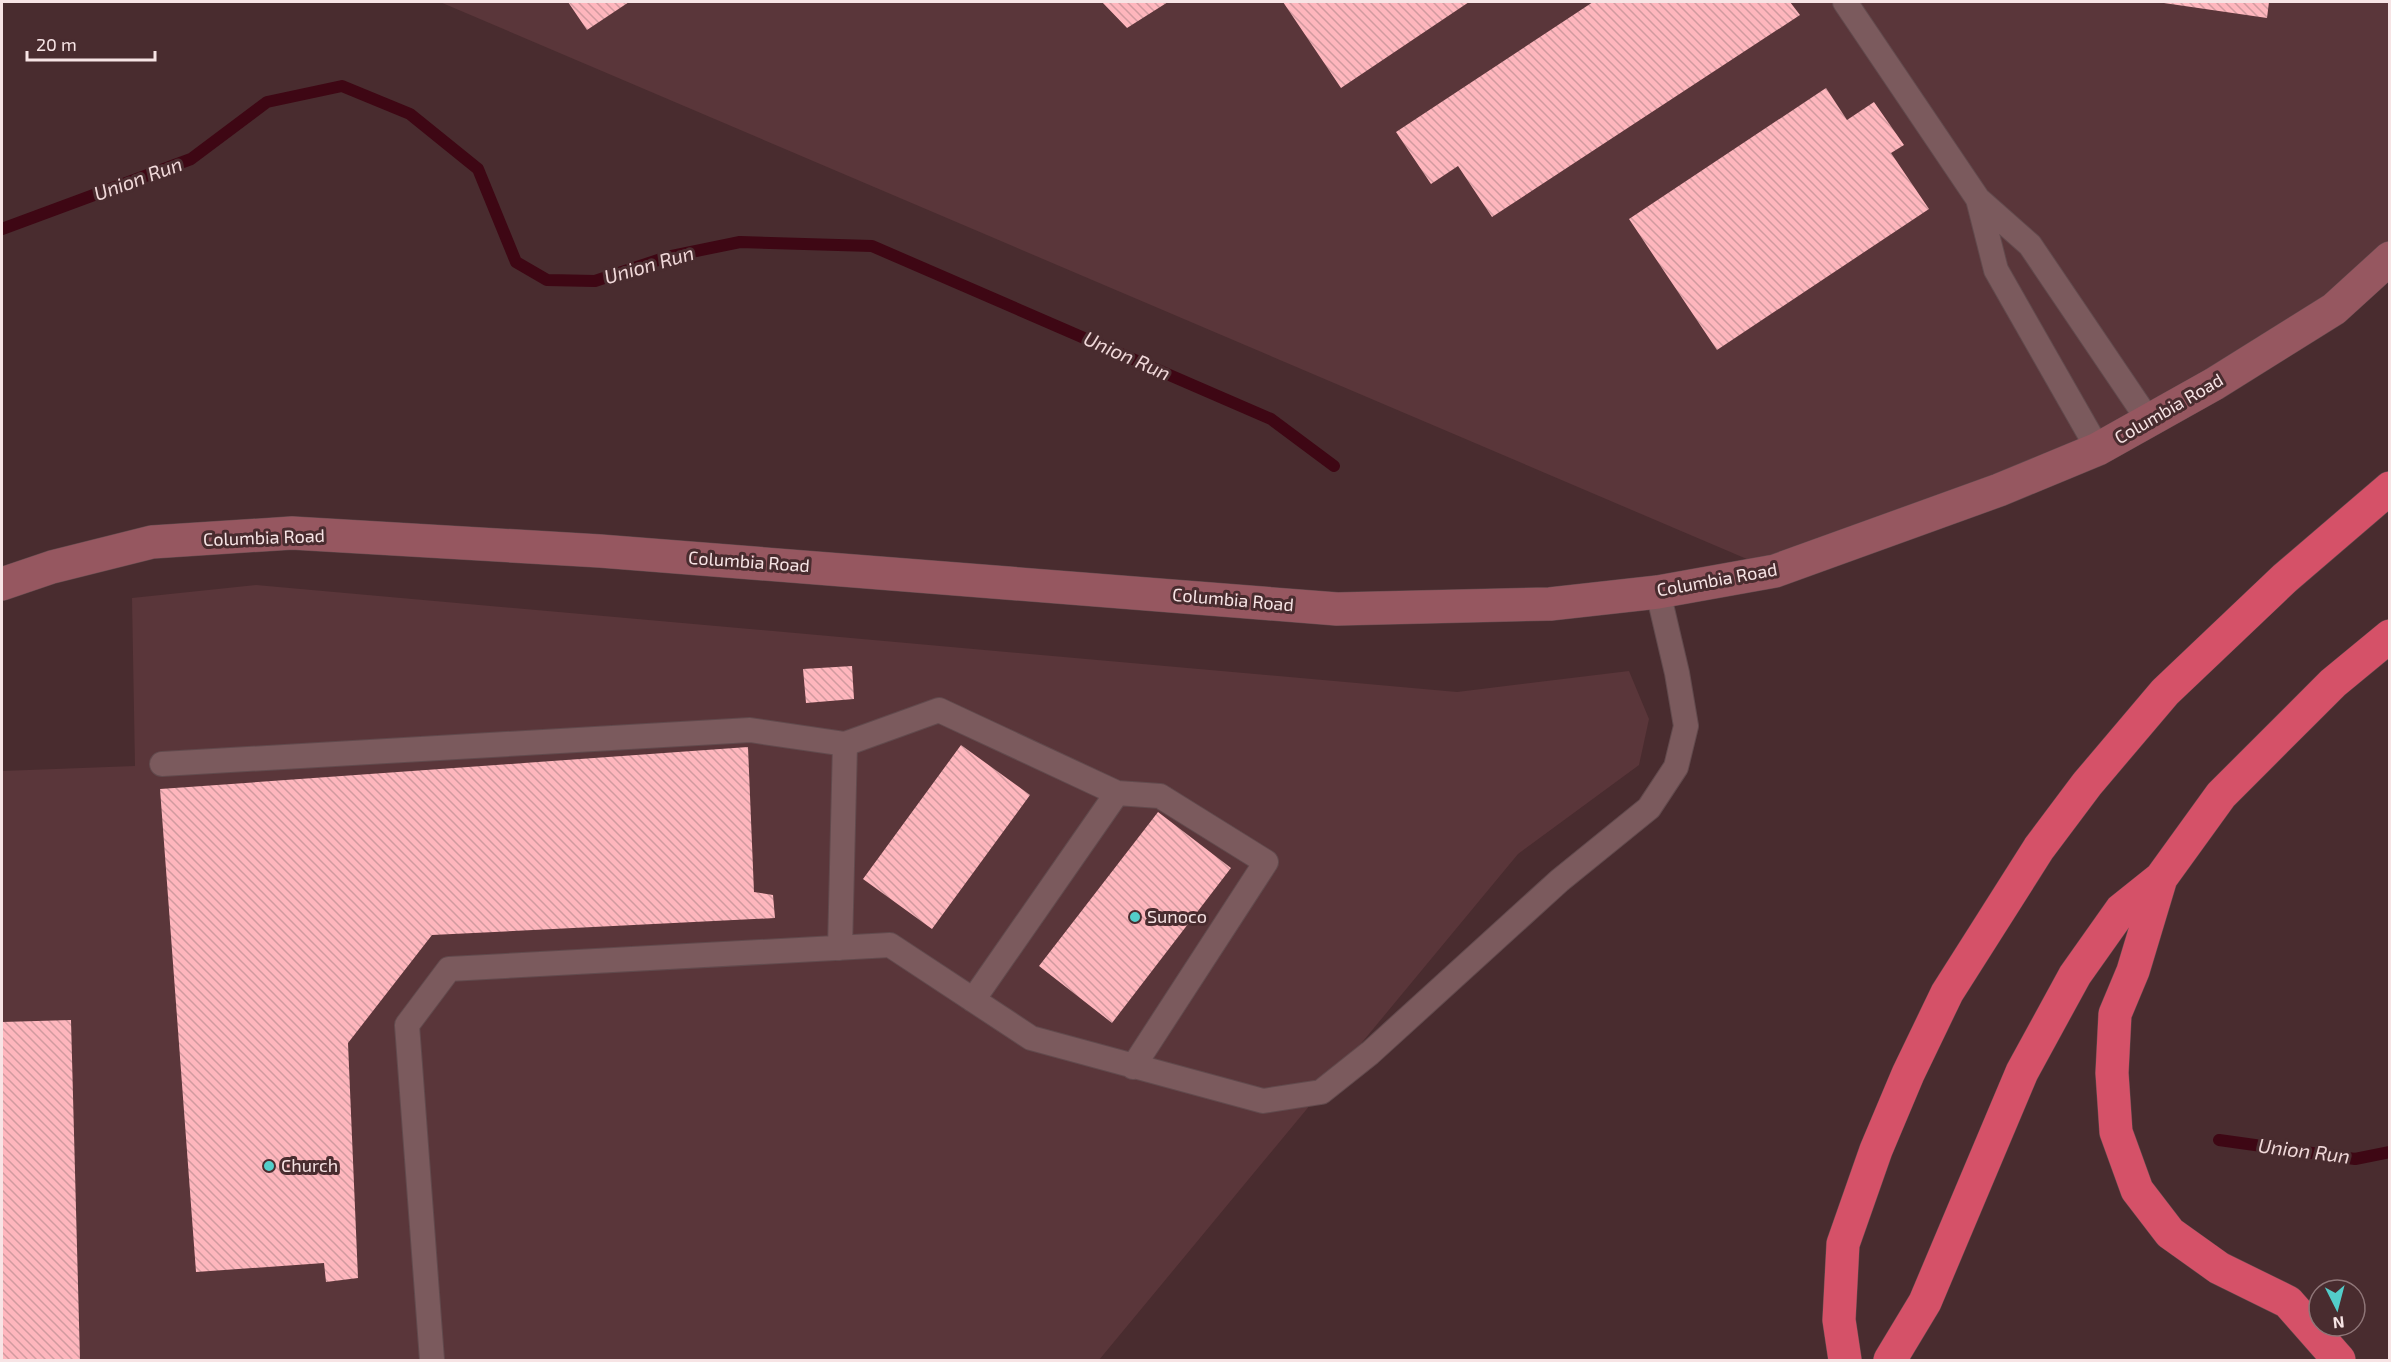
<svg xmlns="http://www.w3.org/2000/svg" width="2391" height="1362" font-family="'Exo 2',sans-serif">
	<defs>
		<pattern id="building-back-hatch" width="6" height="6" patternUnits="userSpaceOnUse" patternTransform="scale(1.5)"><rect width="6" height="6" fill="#feb6bd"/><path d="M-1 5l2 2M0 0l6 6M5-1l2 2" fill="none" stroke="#d19a9f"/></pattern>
	</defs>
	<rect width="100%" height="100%" fill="#492c2f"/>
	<path fill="#5a363a" d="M440,2h1949v256l-175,126 -439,187z
		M256,585l1201,107 172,-21 20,48 -10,46 -121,89 -419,506h-1097v-589l133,-5 -3,-168z"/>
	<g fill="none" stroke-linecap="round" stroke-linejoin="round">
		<path stroke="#3e0714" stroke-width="12" d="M2,229l189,-70 76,-57 75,-16 68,28 68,55 38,93 31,18 48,1 72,-24 73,-15 132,4 399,173 63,47
			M2219,1140l136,19 35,-7"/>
	</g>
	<path fill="url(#building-back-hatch)" d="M568,2h61l-42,28z
		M1102,2h66l-41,26z
		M1283,2h186l-128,86z
		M1593,2h197l10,13 -308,202 -34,-51 -27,18 -35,-52z
		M2157,2h112l-2,16z
		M1826,88l21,32 27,-18 30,43 -13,8 38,56 -212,141 -88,-131z
		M852,666l2,33 -48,4 -3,-34z
		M961,745l69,50 -98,134 -69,-50z
		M748,747l6,145 19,3 2,23 -343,17 -84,108 10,235 -32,4 -2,-19 -128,9 -36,-483z
		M1158,812l73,56 -119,155 -73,-57z
		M71,1020l9,340h-78v-338z"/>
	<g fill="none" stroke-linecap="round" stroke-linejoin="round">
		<g stroke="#624a4d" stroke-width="26">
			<path id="lane" d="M1845,2l133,197 52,46 119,176
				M1978,199l18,71 102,179
				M162,764l588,-34 95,14 94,-34 178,83 43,3 106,66 -133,205
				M840,948l5,-204
				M973,1000l144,-207
				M432,1360l-25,-335 42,-56 441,-24 141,93 232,63 58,-9 49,-39 189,-172 90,-73 27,-41 10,-41 -9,-53 -19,-81"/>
		</g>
		<g stroke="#624a4d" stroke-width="34">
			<path id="secondary" d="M2,584l50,-17 100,-25 140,-9 308,18 737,58 213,-5 108,-12 117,-21 224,-81 99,-41 116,-65 120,-75 56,-51"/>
		</g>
		<g stroke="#624a4d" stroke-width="34">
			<path id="highway" d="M2161,878l-28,93 -18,43 -3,59 4,59 21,58 33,43 49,35 69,34 51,58
				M1845,1360l-6,-40 4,-76 33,-94 32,-76 39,-81 92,-145 48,-64 78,-92 120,-114 105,-90
				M1890,1360l35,-58 97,-230 53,-97 46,-65 40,-32 60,-83 112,-112 57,-47"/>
		</g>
		<use href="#lane" stroke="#7b5a5d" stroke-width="24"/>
		<use href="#secondary" stroke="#965760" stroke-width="33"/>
		<use href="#highway" stroke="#d55168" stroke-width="33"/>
	</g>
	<g fill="#53cdca" stroke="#492c2f" stroke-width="2">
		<circle cx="1135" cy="917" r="6"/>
		<circle cx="269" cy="1166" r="6"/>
	</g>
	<g text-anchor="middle" stroke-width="6" stroke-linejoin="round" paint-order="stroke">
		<g font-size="18" fill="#f7e4e5" stroke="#492c2f">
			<text transform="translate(2169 409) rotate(-30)" y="6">Columbia Road</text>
			<text transform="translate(264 538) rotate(-2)" y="6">Columbia Road</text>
			<text transform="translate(749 562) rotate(4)" y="6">Columbia Road</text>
			<text transform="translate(1717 580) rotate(-10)" y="6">Columbia Road</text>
			<text transform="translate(1233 600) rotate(5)" y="6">Columbia Road</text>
		</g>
		<g font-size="18" fill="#f7e4e5" stroke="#492c2f" text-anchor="start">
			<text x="1147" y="923">Sunoco</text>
			<text x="281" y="1172">Church</text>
		</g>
		<g font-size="20" font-style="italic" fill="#f0d8d9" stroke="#492c2f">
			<text transform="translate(138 179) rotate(-20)" y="7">Union Run</text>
			<text transform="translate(649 265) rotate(-16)" y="7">Union Run</text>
			<text transform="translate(1127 356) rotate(24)" y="7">Union Run</text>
			<text transform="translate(2304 1151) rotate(7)" y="7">Union Run</text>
		</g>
	</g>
	<rect width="2391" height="1362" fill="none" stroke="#f7e4e5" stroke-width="6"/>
	<g transform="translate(2337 1308) rotate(174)"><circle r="28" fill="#492c2f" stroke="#8f7678" stroke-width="1.5"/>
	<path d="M0-4.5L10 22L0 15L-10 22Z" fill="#53cdca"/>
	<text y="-9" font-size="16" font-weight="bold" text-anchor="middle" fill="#f7e4e5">N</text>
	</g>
	<path d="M27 51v9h128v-9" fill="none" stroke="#f7e4e5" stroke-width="3"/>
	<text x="36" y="51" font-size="18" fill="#f7e4e5" stroke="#492c2f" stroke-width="4.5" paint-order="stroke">20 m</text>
</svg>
